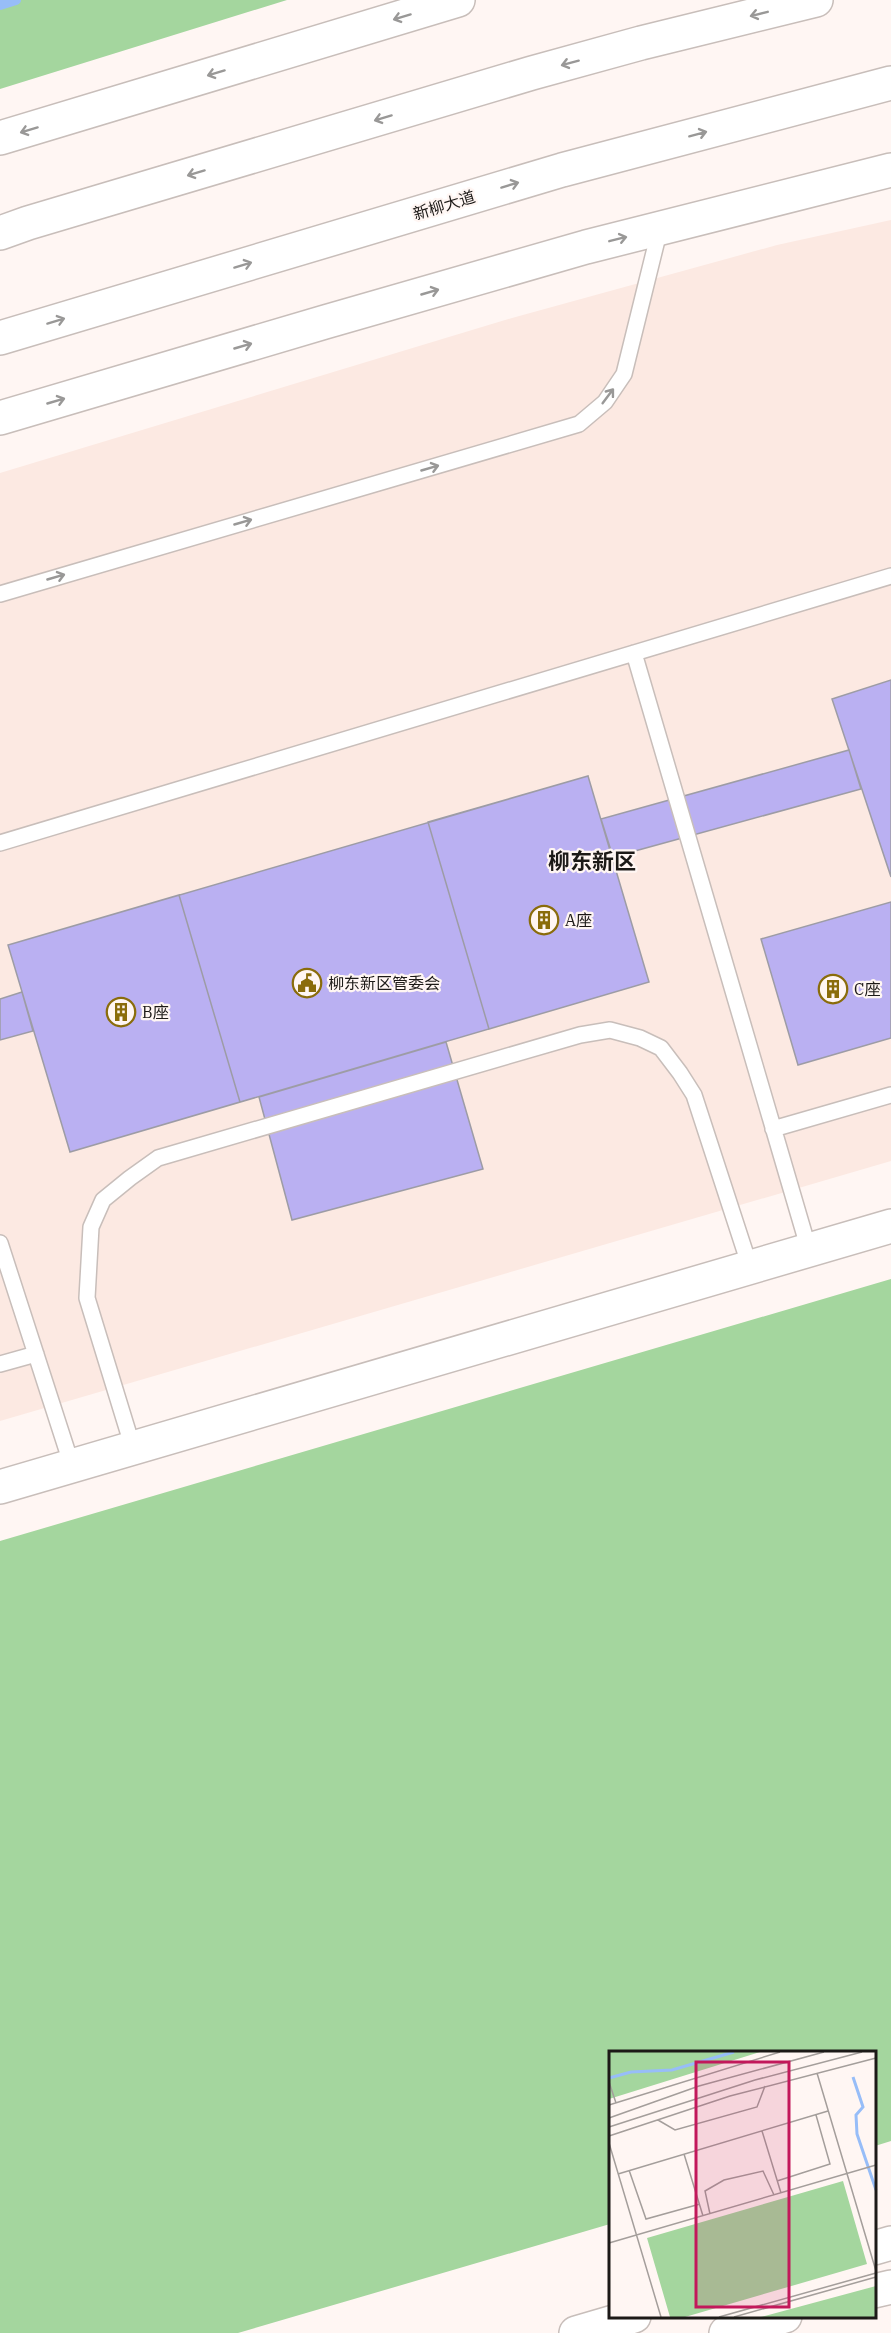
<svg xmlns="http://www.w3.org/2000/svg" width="891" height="2333" font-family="'IBM Plex Serif','Noto Sans SC',serif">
	<rect width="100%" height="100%" fill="#fff6f3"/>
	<path fill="#fce9e2" d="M891,220v941l-891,260v-948l512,-155 265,-73z"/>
	<path fill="#a4d69e" d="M0,0h287l-287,89z
		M891,1279v862l-16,5 -1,-94h-264v172l-372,109h-238v-792z"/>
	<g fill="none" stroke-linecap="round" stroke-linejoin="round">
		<path stroke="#97bdf8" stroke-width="10" d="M0,5l16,-5"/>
	</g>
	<path fill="#bab0f2" stroke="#9d9ca5" stroke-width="1.5" d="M891,680v197l-59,-178z
		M849,750l12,39 -248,68 -12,-38z
		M588,776l61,206 -579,170 -62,-207z
		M588,776l61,206 -160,47 -61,-207z
		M179,895l61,207 -170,50 -62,-207z
		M891,902v136l-93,27 -37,-126z
		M22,992l11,39 -33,9v-41z
		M446,1042l37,127 -191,51 -33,-123z"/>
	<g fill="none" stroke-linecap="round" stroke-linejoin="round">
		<g stroke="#c8beba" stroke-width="18">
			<path id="lane" d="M0,594l579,-170 26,-22 19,-28 36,-146
				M634,653l175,597
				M0,843l891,-267
				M773,1129l118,-34
				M0,1243l72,223
				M0,1364l36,-10
				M133,1448l-46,-150 4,-71 12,-27 27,-22 28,-20 422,-123 30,-5 30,8 21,10 19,25 14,22 56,172"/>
		</g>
		<g stroke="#c8beba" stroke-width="36">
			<path id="secondary" d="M0,138l458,-138
				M0,418l325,-96 261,-75 305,-77
				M0,1487l891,-261
				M874,2248l17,-5
				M874,2291l17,-4
				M576,2333l58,-17
				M726,2333l59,-17"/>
		</g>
		<g stroke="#c8beba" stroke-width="36">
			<path id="highway" d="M0,233l28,-10 504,-150 109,-30 175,-43
				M0,338l562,-168 329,-87"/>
		</g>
		<use href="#lane" stroke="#fff" stroke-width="15"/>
		<use href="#secondary" stroke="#fff" stroke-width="33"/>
		<use href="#highway" stroke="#fff" stroke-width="33"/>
	</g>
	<defs><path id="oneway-shaft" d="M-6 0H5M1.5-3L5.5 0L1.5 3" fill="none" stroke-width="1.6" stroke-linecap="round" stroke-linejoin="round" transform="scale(1.5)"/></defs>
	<g stroke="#999897">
		<use href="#oneway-shaft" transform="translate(759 14) rotate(166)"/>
		<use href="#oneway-shaft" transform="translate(402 17) rotate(163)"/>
		<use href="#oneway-shaft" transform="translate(570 63) rotate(165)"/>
		<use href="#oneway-shaft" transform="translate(216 73) rotate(163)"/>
		<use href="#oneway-shaft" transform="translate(383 118) rotate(163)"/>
		<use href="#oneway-shaft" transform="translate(29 130) rotate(163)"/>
		<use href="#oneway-shaft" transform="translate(698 134) rotate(-15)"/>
		<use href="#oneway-shaft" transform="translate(196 173) rotate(163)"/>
		<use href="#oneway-shaft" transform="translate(510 185) rotate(-17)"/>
		<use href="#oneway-shaft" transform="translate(618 239) rotate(-14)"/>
		<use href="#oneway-shaft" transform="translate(243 265) rotate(-17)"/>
		<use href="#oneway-shaft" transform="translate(430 292) rotate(-16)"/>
		<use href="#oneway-shaft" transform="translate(56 321) rotate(-17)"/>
		<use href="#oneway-shaft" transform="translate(243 346) rotate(-16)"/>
		<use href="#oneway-shaft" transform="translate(608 396) rotate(-53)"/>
		<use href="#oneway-shaft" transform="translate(56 401) rotate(-16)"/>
		<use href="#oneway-shaft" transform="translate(430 468) rotate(-16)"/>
		<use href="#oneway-shaft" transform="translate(243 522) rotate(-16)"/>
		<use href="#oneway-shaft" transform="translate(56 577) rotate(-16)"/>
	</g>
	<defs>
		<g id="building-ring" transform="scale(1.5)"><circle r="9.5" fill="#fff6f3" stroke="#8a6c0b" stroke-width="1.5"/><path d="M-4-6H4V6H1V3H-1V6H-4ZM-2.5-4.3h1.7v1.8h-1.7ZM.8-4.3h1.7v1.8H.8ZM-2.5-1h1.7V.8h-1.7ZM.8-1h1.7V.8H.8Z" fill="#8a6c0b"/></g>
		<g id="civic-ring" transform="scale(1.5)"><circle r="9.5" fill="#fff6f3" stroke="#8a6c0b" stroke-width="1.5"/><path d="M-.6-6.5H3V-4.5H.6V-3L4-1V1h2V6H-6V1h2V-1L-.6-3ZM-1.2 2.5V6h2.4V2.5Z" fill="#8a6c0b"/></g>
	</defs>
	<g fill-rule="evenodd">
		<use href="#building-ring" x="544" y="920"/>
		<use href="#civic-ring" x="307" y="983"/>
		<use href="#building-ring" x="833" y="989"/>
		<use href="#building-ring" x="121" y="1012"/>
	</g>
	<g text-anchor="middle" stroke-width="4.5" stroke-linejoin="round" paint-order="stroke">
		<g font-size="16" fill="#1c1917" stroke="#fff6f3">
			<text transform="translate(444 205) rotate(-17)" y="6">新柳大道</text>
		</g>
		<g font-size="16" fill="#1c1917" stroke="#fff6f3" text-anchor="start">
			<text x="565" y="926">A座</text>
			<text x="328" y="989">柳东新区管委会</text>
			<text x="854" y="995">C座</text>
			<text x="142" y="1018">B座</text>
		</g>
		<g font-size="22" font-weight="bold" fill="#1c1917" stroke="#fff6f3">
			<text x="592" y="869">柳东新区</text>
		</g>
	</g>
	<g transform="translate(609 2051)">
		<rect width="267" height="267" fill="#fff6f3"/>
		<path d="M0,1h151l-151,47zM234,130l24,83 -182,53h-15l-23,-79zM267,235v31h-115z" fill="#a4d69e"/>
		<path fill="none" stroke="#97bdf8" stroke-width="3" d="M244,26l10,30 -7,8 1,19 19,56M0,27l22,-6 41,-2 62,-18"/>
		<path fill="none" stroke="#a49e9b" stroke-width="1.5" d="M208,22l59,198M0,31l7,21M0,54l171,-53M0,67l90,-32 125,-34M49,69l17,10 82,-23 8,-21M0,76l146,-47 107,-28M153,80l19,62M0,85l121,-40 146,-38M0,92l52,174M75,103l19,62M20,119l17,49 54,-15M9,123l210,-63M168,130l53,-17 -14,-49M101,163l-5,-23 19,-11 39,-9 11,24M0,192l267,-78M110,266l157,-44M125,266l142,-40"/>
		<path fill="#c2185b" fill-opacity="0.15" stroke="#c2185b" stroke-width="3" d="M87,11h93v245h-93z"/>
		<rect width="267" height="267" fill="none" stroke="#1c1917" stroke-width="3"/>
	</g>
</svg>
